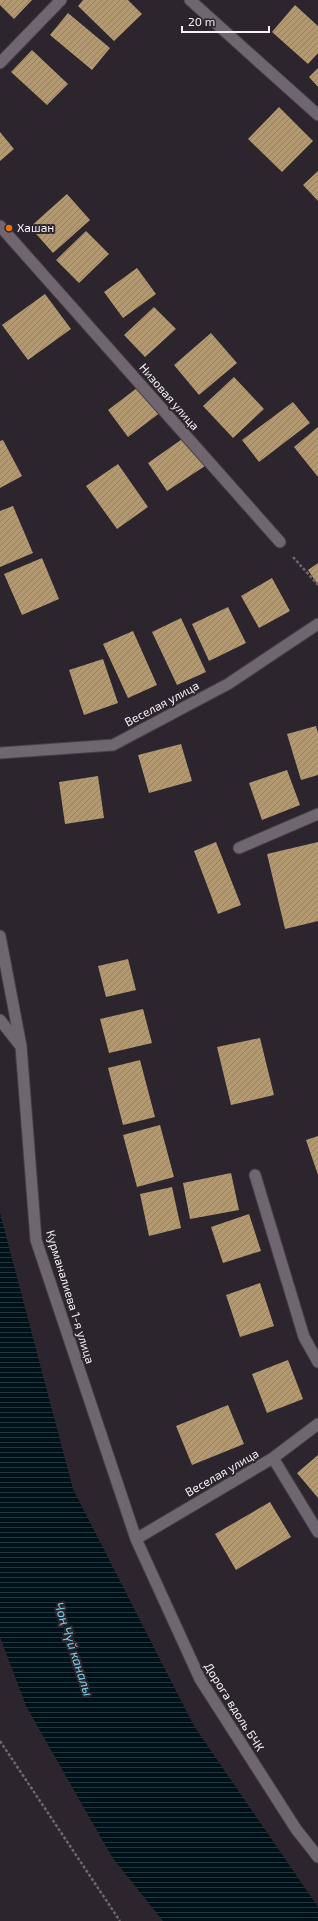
<svg xmlns="http://www.w3.org/2000/svg" width="318" height="1921" font-family="'Exo 2',sans-serif">
	<defs>
		<pattern id="water-rules" width="6" height="5" patternUnits="userSpaceOnUse"><rect width="6" height="5" fill="#001219"/><path d="M0 2.5h6" fill="none" stroke="#26353b"/></pattern>
		<pattern id="building-hatch" width="6" height="6" patternUnits="userSpaceOnUse"><rect width="6" height="6" fill="#b29971"/><path d="M-1 1l2-2M0 6l6-6M5 7l2-2" fill="none" stroke="#938165"/></pattern>
	</defs>
	<rect width="100%" height="100%" fill="#2c252d"/>
	<path fill="url(#water-rules)" d="M0,1213l73,276 121,237 124,181v14h-155l-51,-64 -86,-151 -26,-69z"/>
	<path fill="url(#building-hatch)" d="M0,0h32l-18,19 -14,-14z
		M83,0h45l14,14 -28,27 -36,-35z
		M295,5l23,21v27l-10,11 -36,-32z
		M68,13l42,35 -18,22 -42,-35z
		M32,50l36,34 -21,21 -36,-33z
		M318,68v19l-9,-10z
		M279,107l34,34 -31,31 -34,-33z
		M0,132l14,17 -14,12z
		M318,171v30l-15,-16z
		M67,194l23,26 -37,33 -23,-26z
		M86,231l23,23 -30,29 -23,-23z
		M137,268l19,26 -33,24 -19,-26z
		M45,294l26,35 -43,31 -26,-35z
		M154,307l22,22 -31,28 -21,-22z
		M211,333l26,30 -38,32 -25,-30z
		M234,377l30,32 -31,29 -30,-32z
		M141,385l20,27 -33,25 -20,-27z
		M293,402l17,21 -51,39 -17,-22z
		M318,427v50l-24,-30z
		M188,435l20,29 -41,27 -19,-28z
		M3,440l19,36 -22,12v-47z
		M118,464l30,43 -31,22 -31,-43z
		M13,506l20,47 -33,14v-56z
		M42,558l17,41 -37,16 -18,-41z
		M318,563v22l-10,-15z
		M272,578l18,33 -31,17 -18,-32z
		M228,607l18,36 -37,18 -17,-37z
		M181,618l25,54 -29,13 -25,-53z
		M133,631l24,54 -29,13 -25,-54z
		M103,659l15,44 -34,12 -15,-45z
		M316,726l2,7v42l-17,5 -14,-46z
		M181,744l11,37 -43,12 -11,-38z
		M287,770l13,35 -38,15 -13,-37z
		M98,776l6,42 -39,6 -6,-42z
		M216,842l25,63 -23,9 -24,-63z
		M318,842v79l-33,8 -18,-75z
		M128,959l8,31 -30,7 -8,-31z
		M143,1009l9,34 -43,10 -9,-34z
		M260,1038l14,57 -43,10 -14,-58z
		M140,1060l15,57 -32,8 -15,-57z
		M160,1125l14,52 -37,10 -14,-52z
		M318,1136v39l-12,-35z
		M231,1173l8,37 -49,9 -7,-36z
		M172,1187l9,41 -32,8 -9,-42z
		M249,1214l12,37 -38,12 -12,-36z
		M260,1283l14,43 -34,11 -14,-42z
		M288,1360l15,39 -36,14 -15,-39z
		M228,1405l16,39 -52,21 -16,-39z
		M318,1455v43l-21,-25z
		M270,1502l21,35 -55,33 -21,-36z"/>
	<g fill="none" stroke-linecap="round" stroke-linejoin="round">
		<g stroke="#464046" stroke-width="13">
			<path id="minor" d="M190,0l128,115
				M0,63l61,-63
				M0,226l280,316
				M0,753l113,-8 115,-61 90,-60
				M239,848l79,-34
				M0,936l21,110 15,194 100,299 64,140 96,150 22,28
				M0,1020l19,24
				M255,1175l49,162 14,25
				M273,1458l45,74
				M136,1539l137,-81 45,-34"/>
		</g>
		<path stroke="#6e676f" stroke-width="2.5" stroke-dasharray="3 2" stroke-linecap="butt" d="M293,557l25,28
			M0,1741l120,180"/>
		<use href="#minor" stroke="#6f6670" stroke-width="11"/>
	</g>
	<circle fill="#e8710a" stroke="#2c252d" stroke-width="1.5" cx="9" cy="228" r="4"/>
	<g text-anchor="middle" stroke-width="4" stroke-linejoin="round" paint-order="stroke">
		<g font-size="12" fill="#f5f0f6" stroke="#2c252d" text-anchor="start">
			<text x="17" y="232">Хашан</text>
		</g>
		<g font-size="12" fill="#f5f0f6" stroke="#2c252d">
			<text transform="translate(169 397) rotate(49)" y="4">Низовая улица</text>
			<text transform="translate(162 704) rotate(-28)" y="4">Веселая улица</text>
			<text transform="translate(70 1297) rotate(73)" y="4">Курманалиева 1-я улица</text>
			<text transform="translate(222 1473) rotate(-30)" y="4">Веселая улица</text>
			<text transform="translate(234 1707) rotate(58)" y="4">Дорога вдоль БЧК</text>
		</g>
		<g font-size="13" font-style="italic" fill="#79d0eb" stroke="#2c252d">
			<text transform="translate(74 1649) rotate(72)" y="5">Чоң Чүй каналы</text>
		</g>
	</g>
	<path d="M182 26v6h87v-6" fill="none" stroke="#f5f0f6" stroke-width="2"/>
	<text x="188" y="26" font-size="12" fill="#f5f0f6" stroke="#2c252d" stroke-width="3" paint-order="stroke">20 m</text>
</svg>
